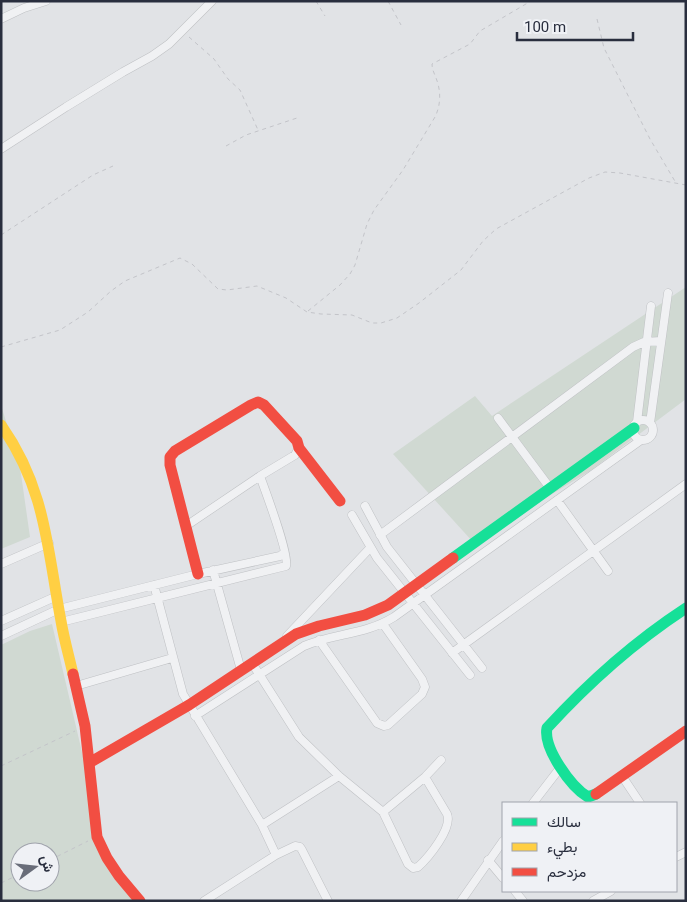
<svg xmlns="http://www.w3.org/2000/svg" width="687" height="902" font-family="Roboto,Vazirmatn,sans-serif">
	<rect width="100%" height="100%" fill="#e1e3e6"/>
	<path fill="#d0d9d2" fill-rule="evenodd" d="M686,287v112l-96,72 -117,71 -80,-88 82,-58 17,20z
		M1,405l19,62 10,70 -29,12z
		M52,624l33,141 9,66 44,70h-137v-256l29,-14zM20,852h30v30h-30z"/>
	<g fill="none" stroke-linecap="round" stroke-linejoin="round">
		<g stroke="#bfc1c4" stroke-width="9">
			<path id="street" d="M1,19l23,-11 22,-7
				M1,149l65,-42 57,-35 29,-16 17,-12 43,-43
				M498,418l52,70
				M633 430a10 10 0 1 1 20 0a10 10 0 1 1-20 0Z
				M637,422l14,-116
				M650,423l18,-130
				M557,500l51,71
				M365,506l22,41 95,121
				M352,515l25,43 93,117
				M186,526l74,-50 35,-21 4,-7
				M380,535l253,-188 11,-5 17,-1
				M1,564l48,-21
				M213,570l28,100
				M154,585l29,109 79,131 14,30
				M1,621l56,-25
				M61,622l225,-56c4,-10 -21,-76 -26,-90
				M1,636l58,-27 139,-35 82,-18 4,-3
				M287,636l83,-88
				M319,640l58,83 7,3 4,-1 34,-31 3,-7 -3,-8 -39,-55
				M452,653l234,-169
				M252,663l47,74 40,39 44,36 42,-35 16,-17
				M76,686l96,-28
				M195,716l109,-70c30,-13 61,-11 90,-29l247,-177
				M622,776l18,27
				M533,803l27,-35
				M383,812l25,52 5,4 5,-1c10,-9 35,-39 29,-53l-22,-37
				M262,825l77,-49
				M676,857l10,-5
				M488,860l15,18
				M515,891l8,10
				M204,901l72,-46 19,-9 5,1 2,3 26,51
				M461,901l42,-60
				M593,901l18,-10"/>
		</g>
		<path stroke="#c3c4c9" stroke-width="1" stroke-dasharray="4 4" stroke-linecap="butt" d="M171,1l1,1
			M316,1l9,15
			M388,1l13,24
			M597,19l7,29 46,91 26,44
			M189,37l25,22 14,20 12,11 18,40
			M226,146l20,-11 51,-17
			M1,235l92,-60 20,-9
			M308,311l32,-26 10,-11 5,-9 12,-41 7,-14 29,-40 32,-53c5,-10 6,-22 3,-33 -2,-8 -6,-13 -6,-20l38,-20 10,-13 51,-30
			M1,347l59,-17 28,-18 23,-21 14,-10 55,-23 12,6 26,25 9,1 30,-4 29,12 21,14 14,2 31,1 20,8h9l16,-5 22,-15 42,-33 22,-29 13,-12 93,-51 16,-6 15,1 66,12
			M1,766l74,-35
			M50,860l38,-19
			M1,883l19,-9"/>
		<use href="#street" stroke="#f0f1f3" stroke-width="8"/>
		<path stroke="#16e098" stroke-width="11" d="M453,558l181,-130
			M596,794l-8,3c-17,-10 -45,-49 -41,-69 42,-46 87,-86 139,-120"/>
		<path stroke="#ffcf43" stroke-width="11" d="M1,425c45,64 46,123 60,196 3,18 8,35 12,53"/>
		<path stroke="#f24e42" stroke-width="11" d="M198,574l-28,-109v-8l5,-6 76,-46 7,-3 6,3 33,36 2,7 41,53
			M73,674l12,52 12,111 10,21 12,18 21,25
			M89,763l100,-58 107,-71 23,-8 46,-11 23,-10 65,-47
			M596,794l90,-63"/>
	</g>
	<rect width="687" height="902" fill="none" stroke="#292e3e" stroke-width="5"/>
	<rect x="502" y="802" width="175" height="90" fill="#eff1f5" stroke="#a0a3ac"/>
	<rect x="512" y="818" width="25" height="8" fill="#16e098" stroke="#a0a3ac"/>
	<text x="547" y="827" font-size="15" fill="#292e3e">سالك</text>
	<rect x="512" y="843" width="25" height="8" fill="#ffcf43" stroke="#a0a3ac"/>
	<text x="547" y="852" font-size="15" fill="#292e3e">بطيء</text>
	<rect x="512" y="868" width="25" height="8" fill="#f24e42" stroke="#a0a3ac"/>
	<text x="547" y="877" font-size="15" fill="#292e3e">مزدحم</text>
	<g transform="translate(35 867) rotate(75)"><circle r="24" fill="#eff1f5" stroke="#a0a3ac"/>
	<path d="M0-4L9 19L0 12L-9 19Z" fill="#696d79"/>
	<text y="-8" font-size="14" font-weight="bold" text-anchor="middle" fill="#292e3e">ش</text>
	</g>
	<path d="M517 32v8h116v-8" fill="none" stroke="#292e3e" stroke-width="2.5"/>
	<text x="524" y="32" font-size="15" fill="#292e3e" stroke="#eff1f5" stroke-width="4" paint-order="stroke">100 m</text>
</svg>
